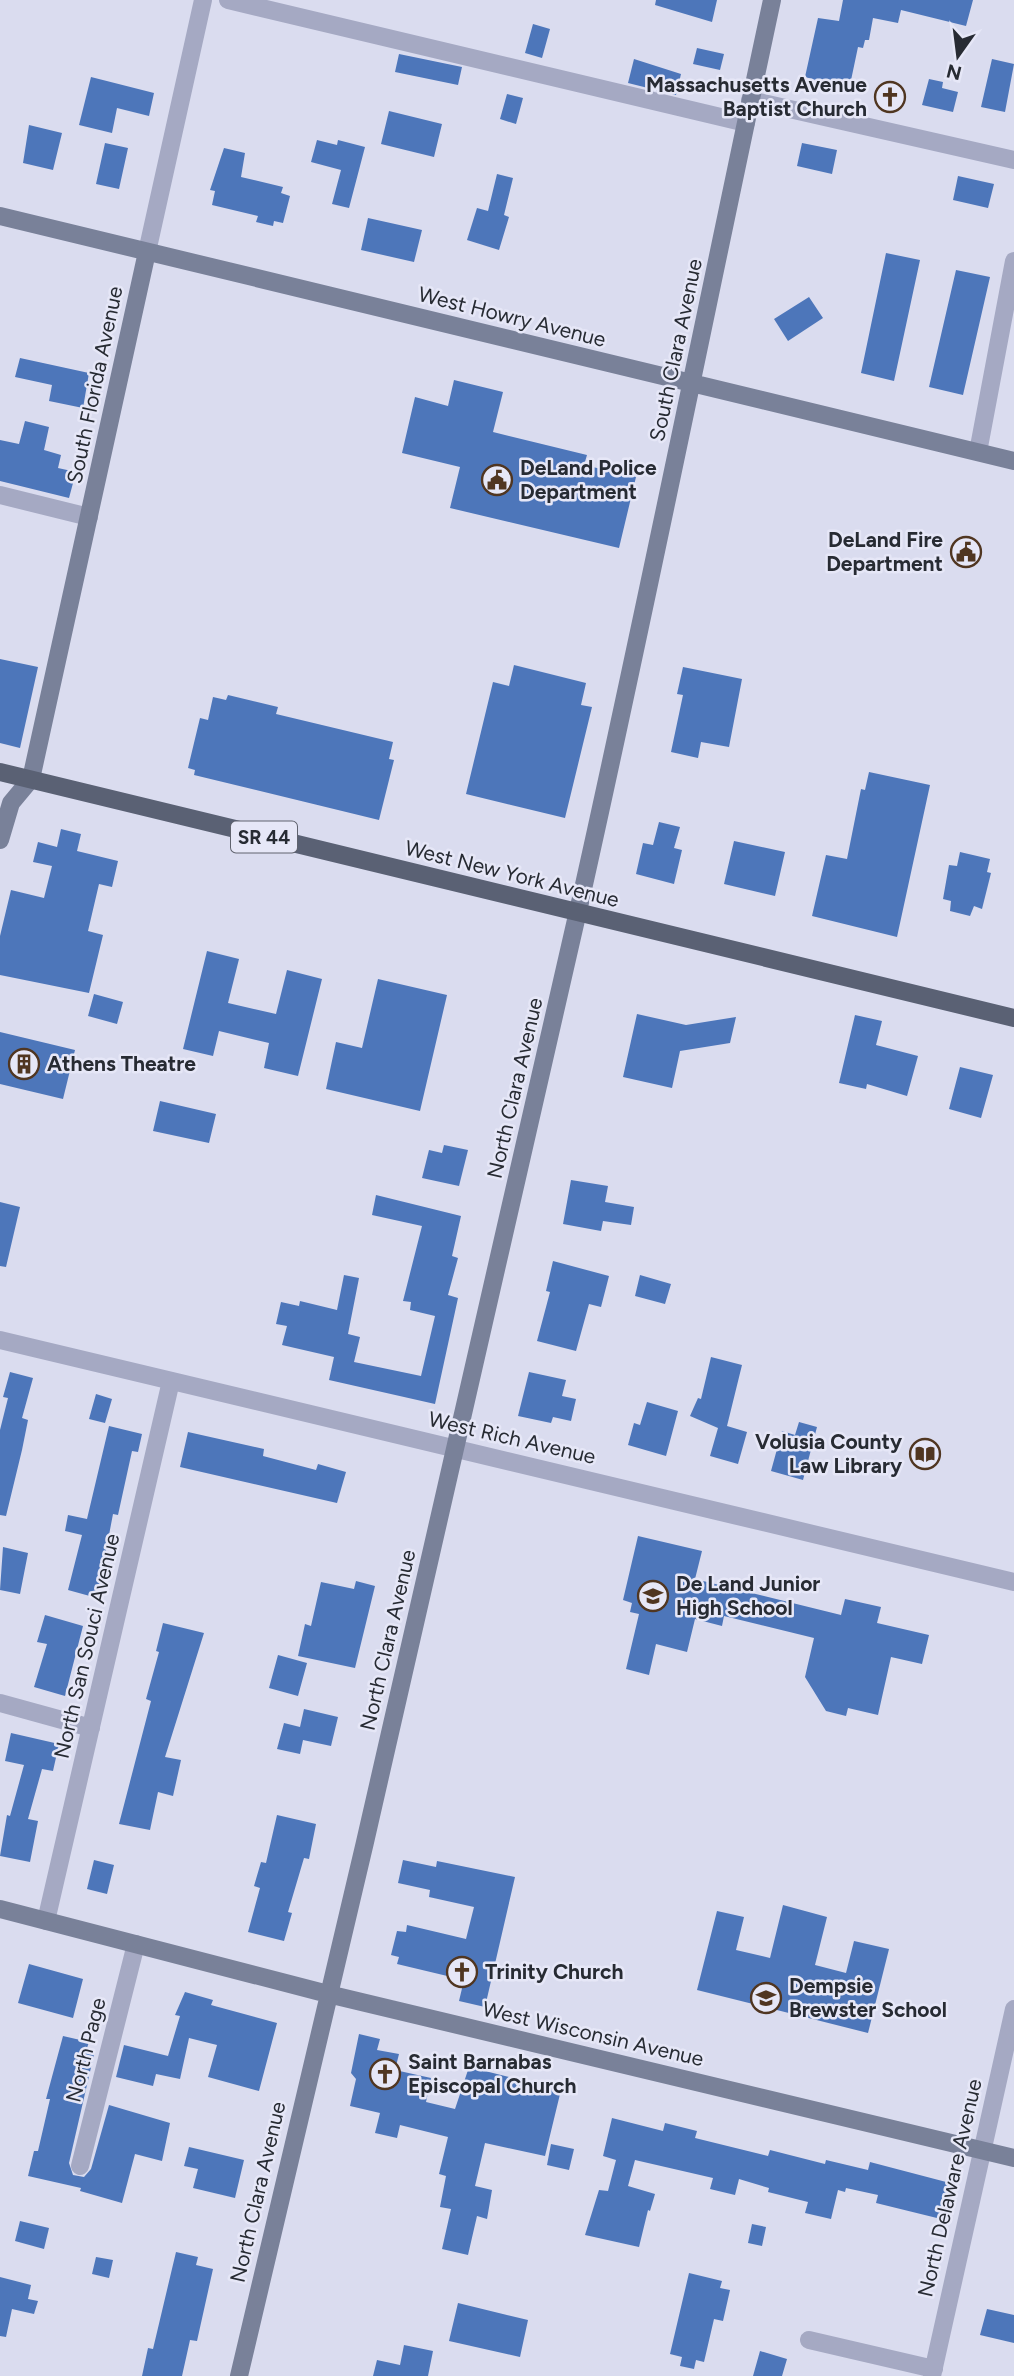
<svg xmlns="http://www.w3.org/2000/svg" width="1014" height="2376" font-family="Figtree,sans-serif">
	<rect width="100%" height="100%" fill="#dadcef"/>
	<path fill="#4d76ba" d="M656,0h61l-5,22 -57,-17z
		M843,0h130l-7,26 -65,-16 -3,13 -25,-5 -4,22h-4l-2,8 -5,-1 -8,38 -8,-2 -1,4 -36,-10 13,-59 21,3z
		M533,24l17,5 -8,29 -17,-5z
		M697,48l27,6 -4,16 -27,-6z
		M399,54l63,13 -4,18 -63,-13z
		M634,59l47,15 -5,21 -48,-12z
		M992,59l22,5 -9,48 -24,-5z
		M91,77l63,16 -5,23 -32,-8 -5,25 -33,-8z
		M929,79l14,3 -1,6 16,4 -5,20 -31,-7z
		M507,94l16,4 -7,26 -16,-5z
		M389,111l53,13 -8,33 -53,-13z
		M29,125l33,8 -9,37 -30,-7z
		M317,140l20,5 1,-5 27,7 -16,61 -17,-4 9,-34 -30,-8z
		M105,143l23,5 -9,41 -23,-5z
		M802,143l35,7 -5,24 -35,-8z
		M224,148l21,5 -4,24 42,10 -2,6 9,3 -7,27 -9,-2 -1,5 -17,-4 2,-6 -46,-11 3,-14 -5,-1z
		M497,174l16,4 -9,37 5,2 -10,33 -32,-10 10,-32 11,3z
		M958,176l36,8 -6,24 -35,-8z
		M368,218l54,12 -8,32 -53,-12z
		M886,253l34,7 -26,121 -33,-8z
		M956,270l34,7 -27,118 -34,-8z
		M809,297l14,21 -35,23 -14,-22z
		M20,358l69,15 -6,35 -34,-7 3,-16 -37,-8z
		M454,380l49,12 -10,40 94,23 -3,10 52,12 -17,71 -169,-40 10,-41 -58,-14 13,-56 33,9z
		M25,421l24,6 -5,23 17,5 -3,13 18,4 -7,26 -69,-17v-41l19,4z
		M0,659l38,8 -18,81 -20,-5z
		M514,665l72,18 -5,22 11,2 -27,111 -99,-24 27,-112 16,4z
		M683,667l59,12 -13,68 -28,-5 -3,16 -27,-6 12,-57 -6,-1z
		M228,695l50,12 -2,7 117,28 -4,17 5,1 -15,60 -185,-45 1,-5 -7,-2 12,-50 8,2 5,-23 13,3z
		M869,772l61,13 -33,152 -85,-21 14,-61 21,4 14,-70 4,1z
		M659,822l21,5 -6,21 8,2 -8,34 -38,-10 7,-31 10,2z
		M61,829l20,5 -4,17 41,10 -6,26 -13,-3 -11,47 15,4 -14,58 -89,-18v-39l11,-46 33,8 8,-32 -19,-4 5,-20 19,5z
		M734,841l51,11 -10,44 -51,-12z
		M960,852l30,7 -3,13 4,1 -9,36 -8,-3 -4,10 -20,-5 1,-10 -8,-2 6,-34 8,1z
		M207,951l32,8 -11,44 48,11 11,-44 35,9 -24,97 -34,-8 5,-25 -50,-12 -6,25 -30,-7z
		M378,979l69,16 -27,116 -94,-22 10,-47 26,6z
		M94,994l29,8 -6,22 -29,-8z
		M637,1014l49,11 50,-8 -6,26 -50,8 -8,37 -49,-11z
		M855,1015l27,6 -6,24 42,11 -11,40 -40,-12 -1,5 -27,-6z
		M0,1032l75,18 -12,49 -63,-15z
		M960,1067l33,8 -12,43 -32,-9z
		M160,1101l56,13 -7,29 -56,-12z
		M444,1145l24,5 -9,36 -37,-8 7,-28 13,3z
		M571,1180l37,6 -3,16 29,5 -3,18 -28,-4 -2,10 -38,-7z
		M376,1195l85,21 -9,40 6,2 -10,37 10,3 -23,106 -106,-24 5,-23 -52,-12 5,-19 -11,-2 5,-22 18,4 1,-5 37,9 7,-35 15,3 -11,56 12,3 -6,25 67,14 14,-60 -25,-6 1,-8 -8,-1 19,-75 -50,-11z
		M0,1202l20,5 -14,60 -6,-1z
		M553,1261l56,15 -8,31 -12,-3 -13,47 -39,-10 13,-49 -4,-1z
		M640,1275l31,9 -6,20 -30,-8z
		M711,1357l31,8 -15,61 20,6 -9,32 -28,-8 8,-28 -28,-12 8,-18 3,1z
		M10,1372l23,6 -11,40 6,2 -6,30 -16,66 -6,-1v-85l8,-32 -5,-1z
		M529,1372l37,8 -4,16 14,3 -5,22 -18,-4 -2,6 -33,-7z
		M96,1394l16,5 -7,24 -16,-4z
		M647,1402l31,9 -12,45 -38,-11 6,-22 6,2z
		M799,1422l18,5 -14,53 -32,-9 11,-40 13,4z
		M109,1426l33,8 -4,18 -6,-1 -14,64 -5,-1 -16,84 -29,-8 14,-55 -17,-4 3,-16 19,4z
		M188,1432l76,17 -1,7 53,14 2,-6 28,8 -9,31 -157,-36z
		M638,1536l64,15 -7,28 146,36 4,-16 36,8 -4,16 52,12 -7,29 -31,-7 -13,58 -30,-7 -2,8 -20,-5 -21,-34 9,-39 -90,-22 -2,10 -27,-7 -8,33 -31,-8 -7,31 -23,-6 13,-55 -9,-2 2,-9 -9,-3z
		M3,1547l25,6 -8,41 -20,-4z
		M356,1581l19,5 -20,82 -57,-12 7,-32 6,2 10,-44 33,7z
		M45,1615l38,11 -18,70 -31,-9 13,-43 -10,-2z
		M163,1623l41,10 -39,124 16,3 -8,36 -15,-4 -8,38 -31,-6 32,-123 -5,-2 13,-47 -3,-1z
		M278,1655l29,8 -9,33 -29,-8z
		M304,1709l34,8 -7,29 -28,-6 -3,14 -23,-5 7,-26 16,4z
		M11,1733l48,11 -6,27 -11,-2 -14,50 10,2 -8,41 -30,-6 7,-41 3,1 14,-51 -19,-4z
		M277,1815l39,9 -7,35 -5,-1 -16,54 4,1 -8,28 -36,-9 12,-44 -6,-2 7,-24 5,1z
		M94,1860l20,5 -7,29 -20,-5z
		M403,1860l33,7 1,-6 78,16 -30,130 -26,-6 5,-21 -67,-16 2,-7 -8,-2 6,-24 9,1 1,-7 59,14 8,-32 -45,-10 1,-7 -32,-7z
		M783,1905l44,12 -12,48 31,8 8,-32 35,8 -21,84 -171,-43 20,-79 27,6 -8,33 34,8z
		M29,1964l54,15 -10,39 -55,-15z
		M185,1992l28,8 -2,5 66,18 -18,68 -51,-14 9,-32 -28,-7 -9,41 -24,-5 -3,12 -37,-9 8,-32 44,11 12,-40 -5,-1z
		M359,2034l21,5 -3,11 22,4 -4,16 36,8 -5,24 29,7 14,-42 92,23 -16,66 -60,-13 -10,43 17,4 -5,29 -10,-3 -9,39 -26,-6 9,-40 -11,-2 6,-31 -7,-2 9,-37 -48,-12 -3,13 -22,-5 5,-20 -30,-7 6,-27 -5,-6z
		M63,2036l26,6 -2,6 8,2 -26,113 4,12 11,2 7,-8 18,-64 61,18 -8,38 -27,-7 -13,49 -42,-12 1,-3 -53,-12 6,-25h4l12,-52h-4z
		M612,2118l51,13 2,-8 32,8 -2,7 73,18 2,-6 55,14 1,-4 42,10 2,-8 80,21 -9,36 -65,-16 2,-8 -32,-7 -1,4 -7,-2 -7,29 -26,-6 3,-11 -40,-10 1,-4 -30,-9 -4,16 -25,-6 3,-11 -78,-18 -7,26 27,8 -5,17 -2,-1 -9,37 -54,-12 14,-45 9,1 8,-31 -13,-4z
		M551,2144l23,5 -5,21 -22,-5z
		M189,2147l55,13 -9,38 -42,-10 5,-19 -14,-3z
		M20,2221l29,7 -5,21 -29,-8z
		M752,2224l14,3 -4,19 -14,-3z
		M176,2252l22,5 -2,8 17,4 -16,72 -7,-1 -8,36h-40l6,-28 5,1z
		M96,2257l17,3 -4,18 -17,-4z
		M689,2273l33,8 -2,7 10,2 -7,31 -9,-2 -10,43 -8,-2 -2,9 -14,-3 2,-9 -12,-3z
		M0,2277l31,8 -3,14 10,2 -4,13 -22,-5 -6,28 -6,-1z
		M458,2303l70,17 -8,37 -71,-16z
		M987,2309l27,6v28l-34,-8z
		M404,2345l29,6 -5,25h-55l4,-16 23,5z
		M760,2351l27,8 -5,17h-29z"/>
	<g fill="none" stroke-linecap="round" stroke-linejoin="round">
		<path stroke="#a5a9c3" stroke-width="18" d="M228,0l518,123
			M750,100l264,60
			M147,252l56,-252
			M978,452l36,-191
			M0,495l89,22
			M0,1340l1014,242
			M0,1703l91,25
			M46,1921l125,-540
			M80,2166l56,-222
			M809,2340l125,29
			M932,2376l82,-367"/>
		<path stroke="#798199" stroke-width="18" d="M0,216l1014,245
			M0,840l11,-37 20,-24 116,-527
			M0,1909l328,85 686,164
			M239,2376c117,-492 232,-984 342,-1478 67,-299 127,-599 191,-898"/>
		<path stroke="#5a6174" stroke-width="18" d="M0,772l1014,246"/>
	</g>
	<defs>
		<g id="church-ring" transform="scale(1.575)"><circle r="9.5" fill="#e6e7f7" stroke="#503621" stroke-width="1.5"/><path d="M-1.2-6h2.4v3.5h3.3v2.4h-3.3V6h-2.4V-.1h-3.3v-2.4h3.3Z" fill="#503621"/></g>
		<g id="civic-ring" transform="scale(1.575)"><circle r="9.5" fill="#e6e7f7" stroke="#503621" stroke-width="1.5"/><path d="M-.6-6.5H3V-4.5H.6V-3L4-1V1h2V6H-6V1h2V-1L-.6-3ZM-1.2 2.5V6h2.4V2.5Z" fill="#503621"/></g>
		<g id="building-ring" transform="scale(1.575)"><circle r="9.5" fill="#e6e7f7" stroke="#503621" stroke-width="1.5"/><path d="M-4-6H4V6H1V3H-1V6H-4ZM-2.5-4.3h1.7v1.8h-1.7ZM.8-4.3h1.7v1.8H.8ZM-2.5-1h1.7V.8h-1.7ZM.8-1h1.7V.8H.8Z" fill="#503621"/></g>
		<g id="library-ring" transform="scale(1.575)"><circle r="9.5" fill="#e6e7f7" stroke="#503621" stroke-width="1.5"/><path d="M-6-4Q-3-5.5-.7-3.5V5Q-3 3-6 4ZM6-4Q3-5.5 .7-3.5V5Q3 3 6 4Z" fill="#503621"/></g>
		<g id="school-ring" transform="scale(1.575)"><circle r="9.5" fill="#e6e7f7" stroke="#503621" stroke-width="1.5"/><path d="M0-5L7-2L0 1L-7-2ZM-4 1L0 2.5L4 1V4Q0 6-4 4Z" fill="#503621"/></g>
	</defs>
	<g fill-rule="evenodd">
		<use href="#church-ring" x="890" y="97"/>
		<use href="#civic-ring" x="497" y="480"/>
		<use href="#civic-ring" x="966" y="552"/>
		<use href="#building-ring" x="24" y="1064"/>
		<use href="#library-ring" x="925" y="1454"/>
		<use href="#school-ring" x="653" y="1596"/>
		<use href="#church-ring" x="462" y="1972"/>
		<use href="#school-ring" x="766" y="1998"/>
		<use href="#church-ring" x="385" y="2074"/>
	</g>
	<g text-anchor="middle" stroke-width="5" stroke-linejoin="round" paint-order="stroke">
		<rect fill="#e6e7f7" stroke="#60636e" stroke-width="2" x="231" y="821.5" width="66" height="31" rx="5"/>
		<g font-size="19" font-weight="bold" fill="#272b33">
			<text x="264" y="844">SR 44</text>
		</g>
		<g font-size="21" font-weight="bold" fill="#272b33" stroke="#e6e7f7" text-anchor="start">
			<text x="867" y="92" text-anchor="end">Massachusetts Avenue<tspan x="867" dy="24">Baptist Church</tspan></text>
			<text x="520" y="475">DeLand Police<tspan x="520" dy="24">Department</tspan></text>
			<text x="943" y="547" text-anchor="end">DeLand Fire<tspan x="943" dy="24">Department</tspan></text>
			<text x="47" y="1071">Athens Theatre</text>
			<text x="902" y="1449" text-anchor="end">Volusia County<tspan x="902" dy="24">Law Library</tspan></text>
			<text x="676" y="1591">De Land Junior<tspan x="676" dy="24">High School</tspan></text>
			<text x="485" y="1979">Trinity Church</text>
			<text x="789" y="1993">Dempsie<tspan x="789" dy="24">Brewster School</tspan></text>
			<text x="408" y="2069">Saint Barnabas<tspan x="408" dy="24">Episcopal Church</tspan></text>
		</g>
		<g font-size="21" fill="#272b33" stroke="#e6e7f7">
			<text transform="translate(512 317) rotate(14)" y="7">West Howry Avenue</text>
			<text transform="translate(676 350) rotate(-78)" y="7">South Clara Avenue</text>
			<text transform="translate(95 385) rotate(-78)" y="7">South Florida Avenue</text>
			<text transform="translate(512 874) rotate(14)" y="7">West New York Avenue</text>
			<text transform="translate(515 1088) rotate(-77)" y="7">North Clara Avenue</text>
			<text transform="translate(512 1438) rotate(13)" y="7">West Rich Avenue</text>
			<text transform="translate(388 1640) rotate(-77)" y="7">North Clara Avenue</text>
			<text transform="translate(87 1646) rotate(-77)" y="7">North San Souci Avenue</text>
			<text transform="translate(593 2034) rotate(13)" y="7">West Wisconsin Avenue</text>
			<text transform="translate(86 2050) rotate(-76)" y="7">North Page</text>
			<text transform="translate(950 2188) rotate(-77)" y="7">North Delaware Avenue</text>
			<text transform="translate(258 2192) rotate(-77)" y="7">North Clara Avenue</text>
		</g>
	</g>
	<g transform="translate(958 56) rotate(194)" stroke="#e6e7f7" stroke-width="5" paint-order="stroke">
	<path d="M0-5L12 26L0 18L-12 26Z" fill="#272b33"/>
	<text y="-10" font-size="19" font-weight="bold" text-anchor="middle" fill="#272b33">N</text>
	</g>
</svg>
